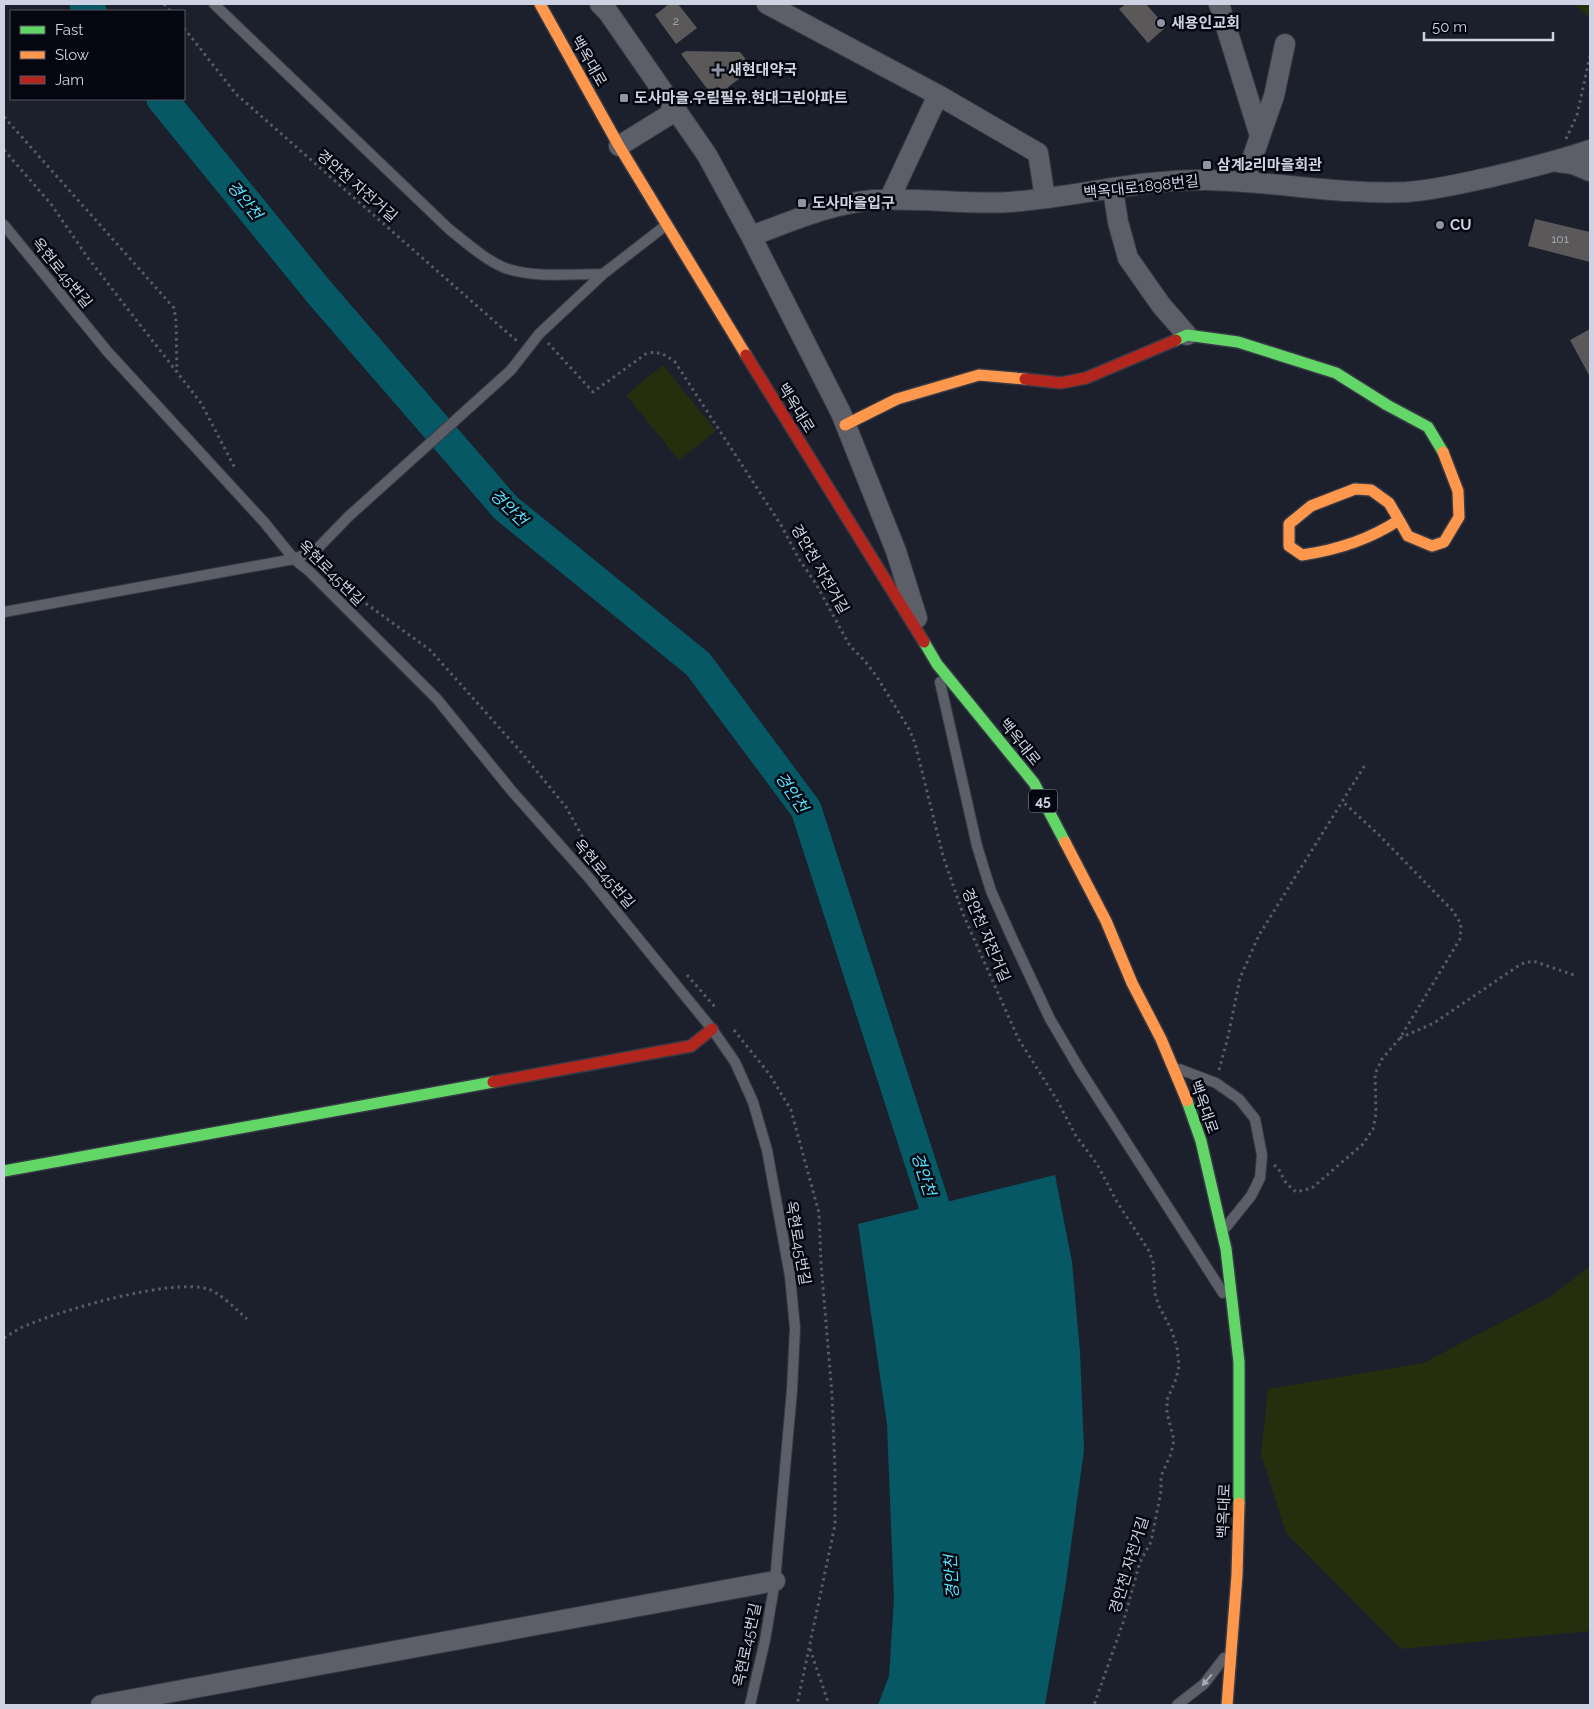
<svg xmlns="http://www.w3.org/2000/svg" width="1594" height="1709" font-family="Raleway,'Noto Sans KR',sans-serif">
	<rect width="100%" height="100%" fill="#1b202c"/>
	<path fill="#252f0e" d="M1574,4h16v14z
		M663,365l53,66 -37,29 -53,-65z
		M1590,1266v365l-189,18 -115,-116 -25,-79 7,-65 155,-26 127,-66z"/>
	<path fill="#075865" d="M1055,1175l17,87 8,90 4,98 -19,139 -20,116h-167l11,-29 5,-77 -7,-175 -29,-200z"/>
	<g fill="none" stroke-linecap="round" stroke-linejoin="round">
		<path stroke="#075865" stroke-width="31" d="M85,4l6,7
			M162,99l157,193 187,216 192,156 108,145 129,399 2,39"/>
	</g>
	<path fill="#5a5859" d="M669,4h9l19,24 -21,16 -21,-29z
		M1126,4h20l20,23 -18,16 -29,-34z
		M686,51l54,1 13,16 -39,30 -33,-44z
		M1535,219l55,13v30l-62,-16z
		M1590,329v48l-20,-37z"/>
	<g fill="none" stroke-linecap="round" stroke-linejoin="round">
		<g stroke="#373a45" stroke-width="12">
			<path id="lane" d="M214,4l236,226c17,13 35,30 55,38 28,10 68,6 98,6
				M4,225l103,126 157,171 30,37 15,12 128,128 74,91 78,88 123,151 23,33 18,40 14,48 23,126 5,52 -3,62 -17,191 -10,59 -15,65
				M4,612l290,-53 22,-9 32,-33 163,-147 28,-36 64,-60 62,-48
				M940,682l37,164 14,45 21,47 38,81 30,51 143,223
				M1179,1069l37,14 23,16 16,20 7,36 -2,23 -9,18 -25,31
				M1177,1705l27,-21 20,-26"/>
		</g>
		<g stroke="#373a45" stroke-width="22">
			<path id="street" d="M600,4l8,8 99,143 44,81 90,177 55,138 21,67
				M767,4l171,91 100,58 7,45
				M1219,4l41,132
				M619,146l58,-36
				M1558,162l15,2 17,7
				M1244,182l30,-86 11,-52
				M1113,189l5,33 10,36 33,47 26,30
				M889,200l49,-105
				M751,236c39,-14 81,-33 123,-36 46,-3 91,5 137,2 65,-5 130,-23 195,-22 67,1 134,15 201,12 29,-2 57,-9 84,-15 34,-8 67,-16 99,-27
				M101,1705l674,-124"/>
		</g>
		<g stroke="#373a45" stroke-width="14">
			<path id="fast" d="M1176,340l11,-5 51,7 98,31 51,32 41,22 15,25
				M924,642l13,22 97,119 31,59
				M1187,1101l14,40 25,108 13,113v141
				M4,1171l489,-89"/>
		</g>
		<g stroke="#373a45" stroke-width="14">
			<path id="slow" d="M540,4l79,142 127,209
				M845,425l52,-26 82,-24 46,4
				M1399,520l-10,-17 -18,-13 -16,-1 -44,17 -22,18v22l13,9c35,-5 67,-15 97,-35l9,16 24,10 12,-4 15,-25 -1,-26 -15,-39
				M1065,842l41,79 26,62 29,56 26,62
				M1227,1705l10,-130 2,-72"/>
		</g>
		<g stroke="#373a45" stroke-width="14">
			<path id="jam" d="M746,355l178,287
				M1025,379l36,4 25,-5 90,-38
				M493,1082l198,-36 21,-17"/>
		</g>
		<path stroke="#585c65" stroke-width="3" stroke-dasharray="2.5 4" stroke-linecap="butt" d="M164,4l6,7
			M184,28l52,66 282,248
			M4,117l170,191 2,13 1,51
			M1566,139l11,-24 13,-59
			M4,150l47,54 37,54 113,145 35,67
			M548,343l45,49 54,-39c13,-2 19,2 28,9l106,163 18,34 17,25 34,62 15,15 12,16 32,52 6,14 28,113 20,58 55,124 39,62 19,36 21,28 20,38 32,49 4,11 2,32 4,12 12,23 6,18 2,19 -3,13 -9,21v13l7,27 -3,14 -10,22v15l-10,51 -11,20 -17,61 -29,82
			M350,592l80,58 91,102 45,55 35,63
			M687,975l29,33
			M734,1030l36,45 21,35 28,103 2,51 11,130 3,76v55l-38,180
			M1400,1038l34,-15 87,-59 12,-3 41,14
			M1219,1070l9,-33 12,-59 19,-43 106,-170
			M1274,1165l4,3 8,15 10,9 16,-4 51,-44 10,-15 3,-15 -1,-40 7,-15 18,-21 60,-99 1,-15 -8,-13 -74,-76 -37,-34
			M4,1338c8,-5 17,-11 26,-14 36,-15 142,-46 178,-35 11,3 30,22 39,30
			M810,1649l19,56"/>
		<use href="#lane" stroke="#5c5f68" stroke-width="10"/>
		<use href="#street" stroke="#5c5f68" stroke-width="20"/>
		<use href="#fast" stroke="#63d668" stroke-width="11"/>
		<use href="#slow" stroke="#ff974d" stroke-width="11"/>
		<use href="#jam" stroke="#b3261e" stroke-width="11"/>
	</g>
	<defs><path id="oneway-solid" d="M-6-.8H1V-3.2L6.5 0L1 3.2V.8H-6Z" transform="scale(1.25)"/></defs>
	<use fill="#a5aab7" href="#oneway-solid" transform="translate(1207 1680) rotate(131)"/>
	<g fill="#8f94a2" stroke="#050710" stroke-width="2">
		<circle cx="1161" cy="23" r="5"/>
		<path d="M715.5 62.5h5v5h5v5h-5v5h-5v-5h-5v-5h5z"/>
		<rect x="619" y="93" width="10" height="10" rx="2.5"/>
		<rect x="1202" y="160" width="10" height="10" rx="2.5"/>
		<rect x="797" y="198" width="10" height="10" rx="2.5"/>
		<circle cx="1440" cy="225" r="5"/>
	</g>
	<g text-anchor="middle" stroke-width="5" stroke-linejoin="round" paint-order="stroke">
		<g font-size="12" fill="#b0b4c0">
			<text x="676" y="25">2</text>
			<text x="1560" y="243">101</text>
		</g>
		<rect fill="#050710" stroke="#9196a3" stroke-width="1" x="1029" y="789.5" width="28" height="23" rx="4"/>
		<g font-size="14" font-weight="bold" fill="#cdd3e2">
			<text x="1043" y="806">45</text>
		</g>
		<g font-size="15" font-weight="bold" fill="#cdd3e2" stroke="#050710" text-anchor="start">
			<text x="1171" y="28">새용인교회</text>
			<text x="728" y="75">새현대약국</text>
			<text x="634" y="103">도사마을.우림필유.현대그린아파트</text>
			<text x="1217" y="170">삼계2리마을회관</text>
			<text x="812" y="208">도사마을입구</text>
			<text x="1450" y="230">CU</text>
		</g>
		<g font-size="15" fill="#cdd3e2" stroke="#050710">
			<text transform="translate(589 61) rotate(60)" y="5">백옥대로</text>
			<text transform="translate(357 186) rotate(41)" y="5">경안천 자전거길</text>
			<text transform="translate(1141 187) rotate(-6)" y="5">백옥대로1898번길</text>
			<text transform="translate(62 273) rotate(51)" y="5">옥현로45번길</text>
			<text transform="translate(796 408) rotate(58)" y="5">백옥대로</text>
			<text transform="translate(820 569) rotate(60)" y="5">경안천 자전거길</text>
			<text transform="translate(331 573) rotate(45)" y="5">옥현로45번길</text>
			<text transform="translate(1020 742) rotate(51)" y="5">백옥대로</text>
			<text transform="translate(604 874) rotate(50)" y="5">옥현로45번길</text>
			<text transform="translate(986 935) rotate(67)" y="5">경안천 자전거길</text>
			<text transform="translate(1204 1107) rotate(70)" y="5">백옥대로</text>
			<text transform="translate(798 1243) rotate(80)" y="5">옥현로45번길</text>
			<text transform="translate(1224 1511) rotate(-88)" y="5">백옥대로</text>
			<text transform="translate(1129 1565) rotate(-73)" y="5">경안천 자전거길</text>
			<text transform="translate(747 1645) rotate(-78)" y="5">옥현로45번길</text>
		</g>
		<g font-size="16" font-style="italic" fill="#57e4fe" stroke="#050710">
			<text transform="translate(245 200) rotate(51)" y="6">경안천</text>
			<text transform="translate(509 507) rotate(44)" y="6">경안천</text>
			<text transform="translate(792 792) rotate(56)" y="6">경안천</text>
			<text transform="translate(924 1174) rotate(72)" y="6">경안천</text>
			<text transform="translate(951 1577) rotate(-93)" y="6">경안천</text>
		</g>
	</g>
	<rect width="1594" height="1709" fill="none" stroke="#cdd3e2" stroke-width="10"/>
	<rect x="10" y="10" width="175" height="90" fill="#050710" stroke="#555964"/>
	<rect x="20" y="26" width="25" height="8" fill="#63d668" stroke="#555964"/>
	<text x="55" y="35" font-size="15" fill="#cdd3e2">Fast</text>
	<rect x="20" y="51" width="25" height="8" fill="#ff974d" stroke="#555964"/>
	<text x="55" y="60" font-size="15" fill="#cdd3e2">Slow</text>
	<rect x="20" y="76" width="25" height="8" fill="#b3261e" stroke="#555964"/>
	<text x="55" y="85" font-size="15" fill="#cdd3e2">Jam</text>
	<path d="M1424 32v8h129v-8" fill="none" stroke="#cdd3e2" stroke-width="2.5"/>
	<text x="1432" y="32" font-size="15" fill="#cdd3e2" stroke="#050710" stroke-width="4" paint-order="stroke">50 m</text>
</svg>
